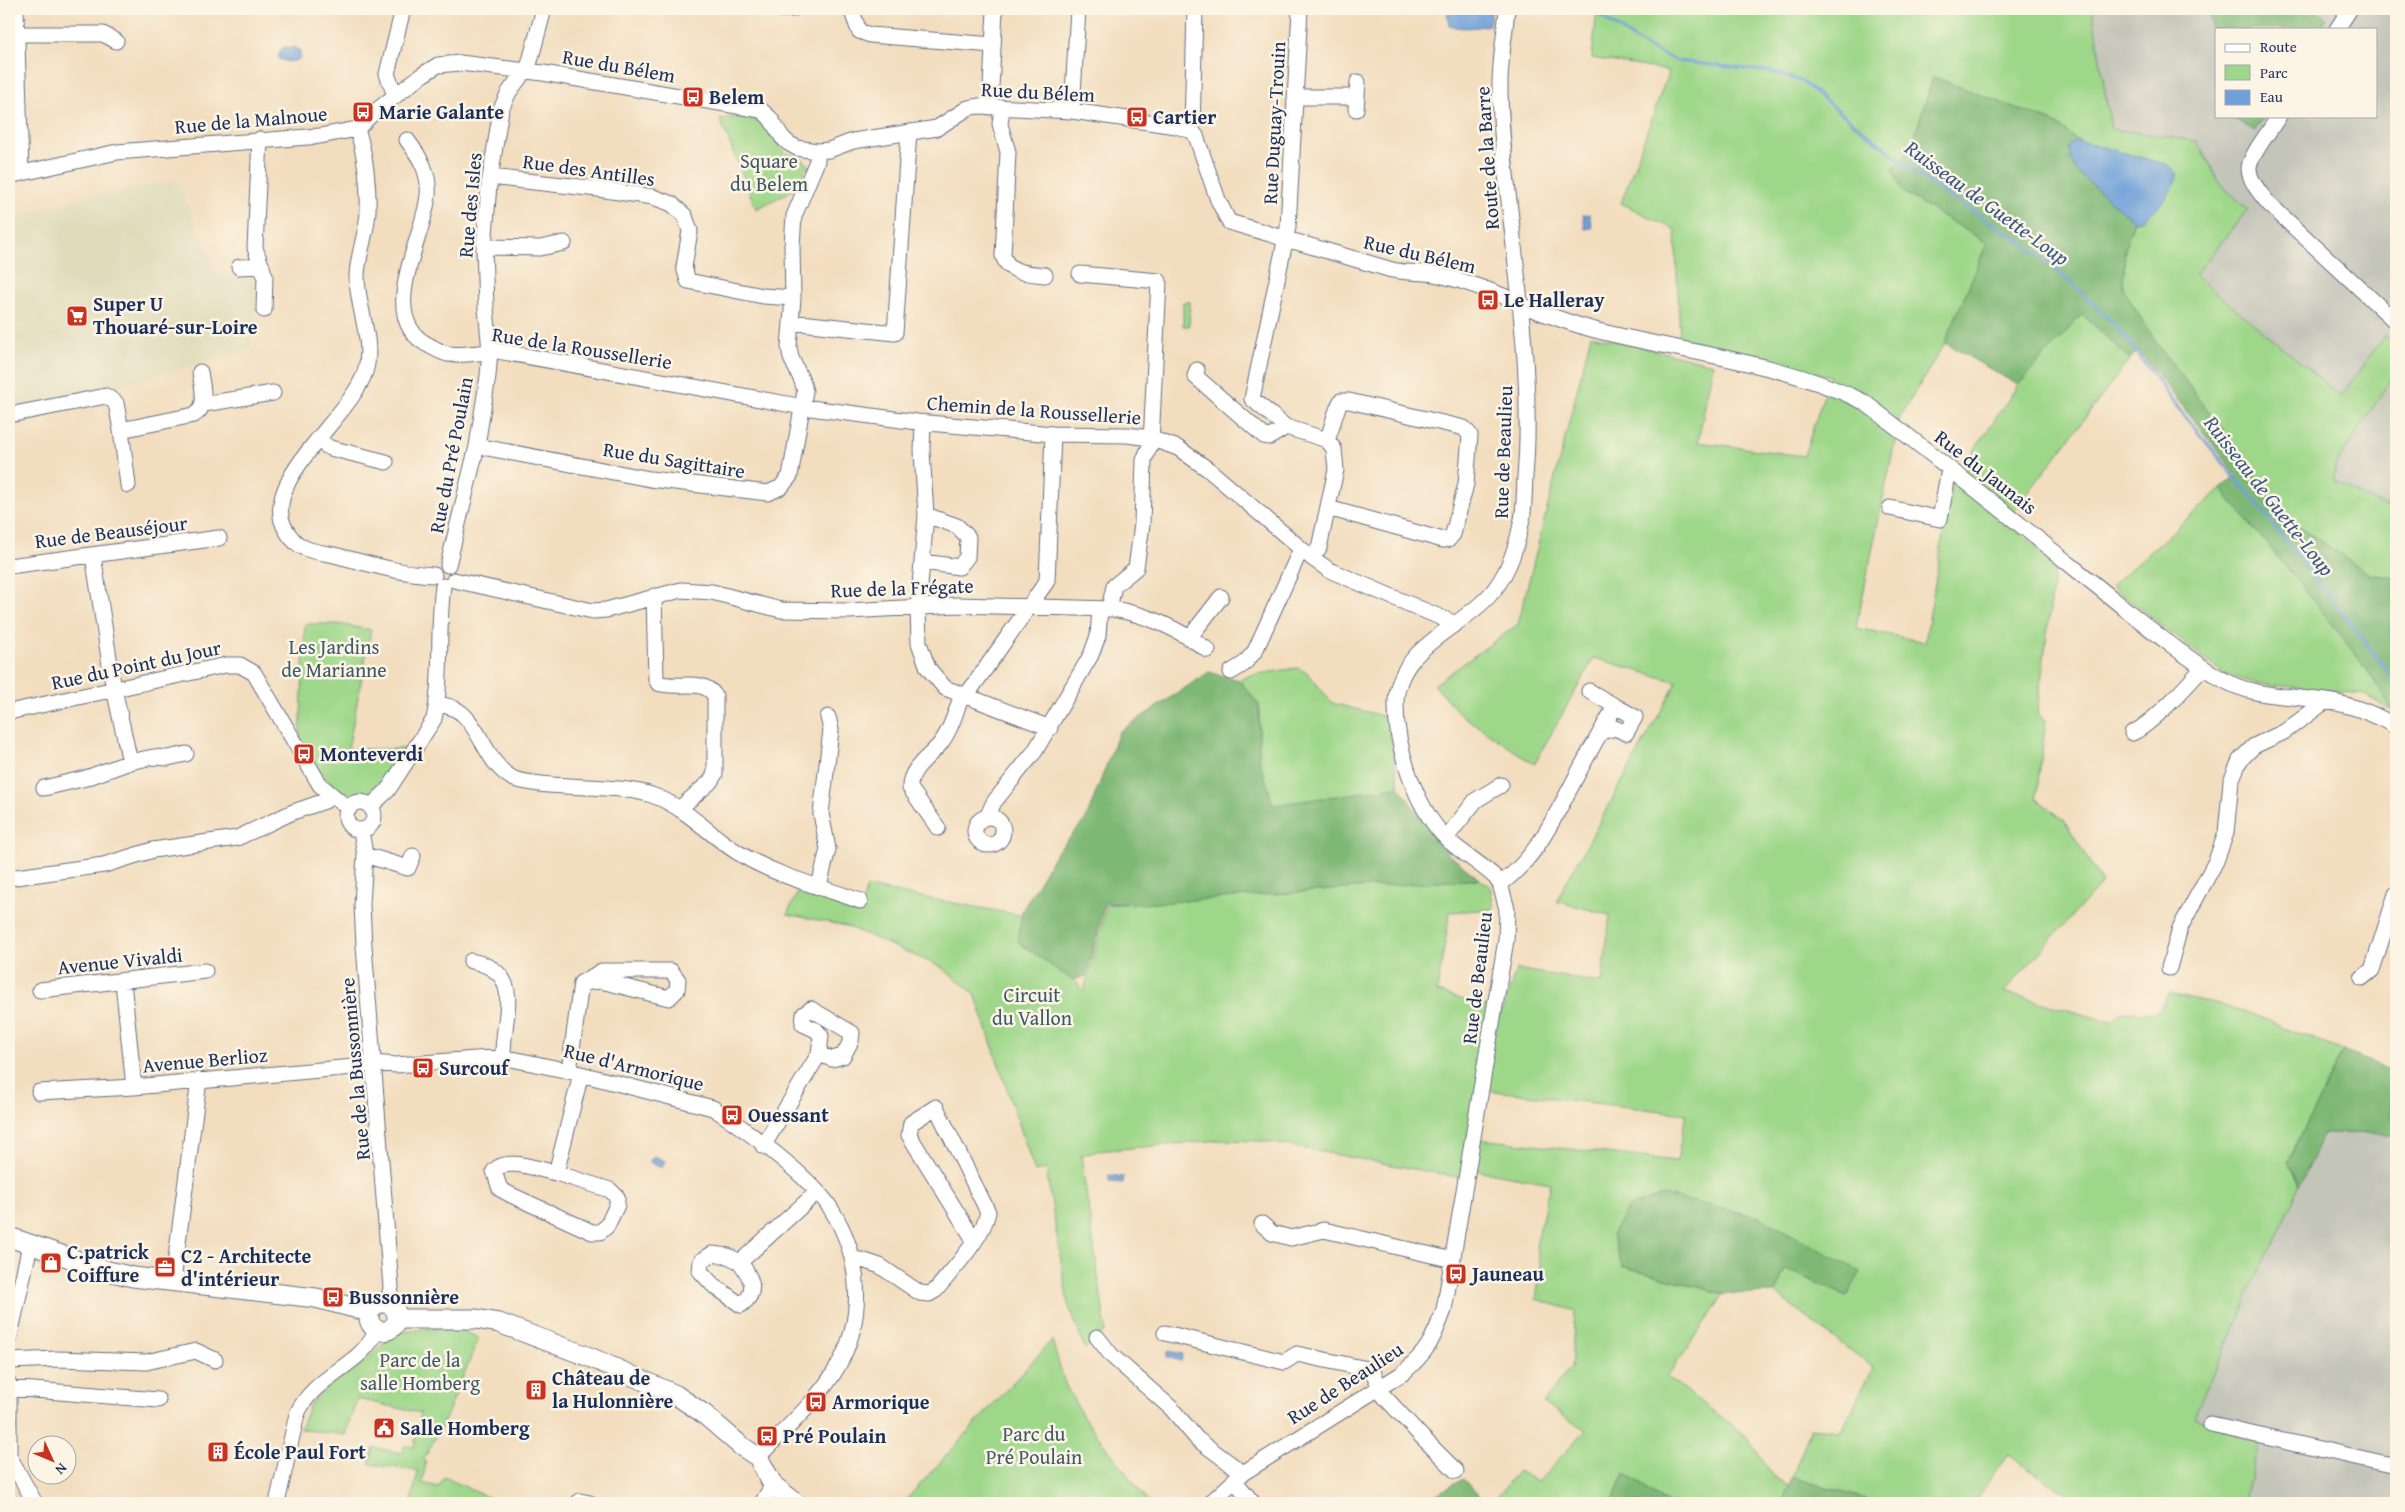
<svg xmlns="http://www.w3.org/2000/svg" width="2405" height="1512" font-family="'Gentium Book Plus',serif">
	<rect width="100%" height="100%" fill="#fcf5e5"/>
	<filter id="ink" filterUnits="userSpaceOnUse"><feTurbulence type="fractalNoise" baseFrequency=".02" numOctaves="2"/><feDisplacementMap in="SourceGraphic" scale="10" xChannelSelector="R" yChannelSelector="G"/><feConvolveMatrix kernelMatrix="1 2 1 2 8 2 1 2 1" color-interpolation-filters="sRGB"/></filter>
	<filter id="wash" filterUnits="userSpaceOnUse"><feTurbulence type="fractalNoise" baseFrequency=".0096" numOctaves="4" result="noise"/><feDisplacementMap in="SourceGraphic" scale="20" xChannelSelector="R" yChannelSelector="G"/><feGaussianBlur stdDeviation="1.12" result="paint"/><feColorMatrix in="noise" values="0 0 0 0 0 0 0 0 0 0 0 0 0 0 0 0 0 1.4 0 .05"/><feComposite in="paint" operator="in"/></filter>
	<g filter="url(#wash)">
		<rect width="100%" height="100%" fill="#f2ddbe"/>
		<path fill="#e0dcbb" d="M177,180l40,96h42l-9,74 -138,37 -103,24v-193l88,-23z"/>
		<path fill="#c4c5b9" fill-rule="evenodd" d="M2092,9h304v335l-11,-9 -44,61 -146,-122 53,-65 -27,-24 -24,-44 -86,-12zM2216,29h160v87h-160z
			M2396,372v140l-62,-31 1,-15z
			M2324,1133l72,1v369h-152l15,-60 -65,-26z"/>
		<path fill="#9ed789" stroke="#5c8374" d="M1597,9h495l19,120 86,12 24,44 27,24 -53,66 146,121 44,-61 11,9v28l-61,94 -1,15 62,31v66l-27,-4 -91,-62 -48,-73 -70,-91 -37,-59 2,-41 9,-27 9,-1 26,-55 -93,-25 -20,-17 -123,-46 -22,72 -8,43 84,51 -42,100 -45,74 -44,211 69,14 27,-159 66,-98 64,-71 48,45 -124,163 50,40 -19,152 9,6 -10,78 29,23 37,62 -98,109 107,30 10,-10 36,1 13,-20 77,19 96,39 -55,111 11,24 -105,230 65,27 -15,60h-179l4,-6 -61,-43 -34,49h-96l-86,-26 19,-49 30,3 32,-63 -98,-75 10,-25 61,28 -87,-79 -137,49 102,28 -57,83 81,60 25,40 16,8 -7,18h-115l-42,-29 -14,29h-118l25,-32 20,11 48,-52 -43,-27 28,-36 4,-56 -39,-12 5,-31 -5,-22 14,-63 -74,-13 3,-31 198,22 9,-47 -208,-25 -16,89 -199,-37 -42,-1 -124,11 -16,5 25,175 -21,18 -17,-45 -22,-135 -11,3 -60,-178 -34,-27 -95,-41 -59,-12 13,-26 61,18 6,-19 152,28 65,76 23,-86 372,-26 11,7 4,23 -44,3 -13,80 66,19 13,-42 86,14 8,-68 -54,-14 121,-219 -83,-24 -60,106 -74,-50 -26,-29 84,-61 73,-289 122,29 -15,78 106,14 26,-80 -150,-35 -5,-111 -54,-27 48,-132 -77,-13z
			M737,117l22,4 26,32 17,6 6,5 -11,24 -41,21 -36,-90z
			M1183,302h7l-1,24h-6z
			M2221,489l109,130 54,74 8,18 -29,-17 -109,-11 -30,-9 -113,-88z
			M305,624h33l33,6 -23,119h56l-25,34 -22,18h-6l-9,-6 -15,-15 -10,-12 -17,-31z
			M1297,668l11,5 24,30 55,14 12,70 -126,19 -14,-48v-53l-20,-25 12,-5z
			M2396,1063v57h-6l3,-49z
			M430,1328l29,1 20,9 -35,84 -20,37 2,4 -4,20 17,4 5,-10 56,26h-89l7,-32 -49,-7 5,-16 29,5 1,-7 10,1 6,-34 -63,-14 -12,36 -45,-6 10,-25 19,-19 35,-23 24,-23 15,-7z
			M1052,1340l13,44 17,31 67,88h-246z"/>
		<path fill="#7eb875" stroke="#4c746a" d="M2208,9h105l14,9 -7,11h-104v21z
			M1933,77l123,46 20,17 -7,7 7,24 58,50 -9,27 -2,41 37,59 70,91 48,73 91,62 27,4v136c-3,-2 -24,-37 -29,-44 -46,-63 -96,-121 -146,-181l16,-14 -99,-125 -8,9 -48,-45 -64,71 -73,-42 42,-100 -84,-51 -10,-22 18,-21z
			M2230,116h34l-9,15z
			M1209,672l30,8 20,25v53l14,47 126,-18 46,64 34,28 -336,25 -38,-1 -19,73 -14,4 -54,-38 4,-31 34,-58 30,-34 33,-87z
			M2343,1051l50,20 -3,49h6v14l-72,-1 -25,53 -11,-24z
			M1663,1195l96,22 102,55 -14,24 -62,-27 -10,24 -51,1 -102,-28 -10,-31 16,-28z
			M1625,1473l42,30h-56z
			M1792,1477l86,26h-96z
			M1463,1479l23,24h-66z"/>
		<path fill="#6fa0d9" stroke="#45689c" d="M1447,9h45l-3,16c-12,3 -28,4 -40,1z
			M284,47l11,1 5,3v7c-7,5 -13,4 -21,1v-7z
			M2076,140l93,25 9,9c-5,18 -25,44 -44,47l-58,-50 -6,-13 -1,-11z
			M1589,214l3,14 -7,1 -2,-14z
			M654,1156l11,5 -3,7 -11,-5 -1,-3z
			M1109,1175l15,2 -1,6 -14,-1z
			M1168,1351l15,3 -2,7 -14,-4z"/>
		<g fill="none" stroke-linecap="round" stroke-linejoin="round">
			<path stroke="#6fa0d9" stroke-width="3" d="M1590,9l55,37 32,15 95,11 29,9 133,106 89,56 49,40 48,47 61,82 70,84 145,186"/>
		</g>
	</g>
	<g filter="url(#ink)">
		<g fill="none" stroke-linecap="round" stroke-linejoin="round">
			<g stroke="#666c80" stroke-width="17">
				<path id="minor" d="M16,9l5,164
					M779,9h14
					M851,9l8,22 11,4 123,10
					M1300,9l-12,218 -36,172 34,28 41,13 7,9 2,21 -17,78 -7,10
					M2337,29l13,-20
					M17,34h86l13,7
					M395,95l-8,-21 16,-65
					M1296,97h60
					M990,107l5,-98
					M1002,109l-2,15 8,28 -5,104c6,18 26,17 42,19
					M1356,109l2,-27
					M1072,111l6,-102
					M2279,116c-7,12 -29,39 -30,52 0,13 12,26 19,35l128,119
					M357,129c8,23 12,58 11,82 -1,22 -10,43 -11,64 -1,31 18,66 8,97 -14,45 -108,110 -79,158 4,7 11,15 19,18 8,4 20,5 29,7 32,8 67,19 100,20
					M1192,131l3,-122
					M260,139l-5,109 10,28 -1,34
					M407,140c13,17 23,33 21,55 -4,45 -54,124 2,151 6,3 12,7 18,8 16,2 34,-2 50,-3l305,56 114,15 136,12 74,1 23,3 28,10 31,22 103,88 17,12 127,54
					M9,176l108,-24 203,-16 37,-7 15,-15 50,-39 16,-10 22,-2 83,10 218,37 9,8 12,19 6,6 9,5 20,3 12,-1 24,-9 84,-13 31,-20 10,-2 94,5 104,15 16,5 4,5 22,64 11,22 163,48c14,3 28,2 42,4 19,3 77,23 92,33 23,8 45,17 69,23 89,23 185,31 269,72 72,55 143,112 214,169 46,36 92,77 142,107 32,20 70,17 106,23 26,4 48,12 70,26
					M490,177l108,12 55,8 19,7 13,12 5,15 -6,36 4,14 75,15 30,2
					M484,247l56,1 24,-5
					M239,267l23,-1
					M1080,274l79,7 -8,162 -7,17 -2,64 -6,44 -22,18 -5,23
					M791,322l104,11 14,-201
					M1197,370l-2,6 69,60 6,1 16,-10
					M204,404l69,-11
					M9,415l97,-19 10,7 5,27 73,-15c15,-9 8,-27 6,-43
					M923,423l-1,28 4,64 -8,94 1,34 9,25 17,20 105,40
					M121,430l7,55
					M317,440l13,8 56,14
					M1327,440c6,-13 7,-27 14,-39h8l115,27 6,7 -4,49 -13,50 -4,5 -6,1 -115,-32
					M477,446l173,33 118,14 13,-6 9,-11 15,-85 -3,-10 -11,-23 -2,-11 4,-49 -1,-53 2,-29 23,-55v-10
					M1890,508l50,11 9,-50
					M93,555l20,129 17,78
					M923,562l36,5 8,-10 1,-20 -11,-11 -31,-11
					M448,565l29,-119 11,-70 2,-25 -4,-43 -2,-61 5,-62 12,-76 8,-17 20,-27 15,-56
					M9,566l210,-28
					M454,580l139,31 13,-1 75,-20 31,2 69,18 68,1 108,-6 156,4c36,6 65,20 95,41
					M654,596l2,83 2,4c19,7 45,-6 57,13v78l-5,8 -31,27
					M1190,637l31,-40
					M1231,672l13,-8 11,-13 46,-102
					M1589,691l26,15
					M966,696l81,-115 6,-147
					M437,705c43,-1 42,57 77,74 6,2 13,3 19,4 35,6 93,1 124,14 30,12 53,38 80,55 38,24 82,34 123,49
					M9,712l217,-47h14l14,8 66,112 29,24
					M2132,733c18,-7 58,-50 71,-66
					M44,788l42,-10 44,-16 23,-5 15,1 18,-4
					M346 816a14 14 0 1 1 28 0a14 14 0 1 1-28 0Z
					M370,807l18,-17 46,-71c9,-43 3,-89 9,-133
					M975 831a14 14 0 1 1 28 0a14 14 0 1 1-28 0Z
					M987,817l7,-15 41,-51 56,-96 7,-19 2,-27
					M938,828l-28,-40c-1,-19 19,-31 30,-44 11,-14 16,-33 22,-50
					M361,830l4,25 -3,49 2,42 27,341 -2,11 -4,5
					M1446,838l30,-38 25,-15
					M365,855l43,13 5,-12
					M9,878l95,-13 49,-15 84,-12 56,-26 32,-11 6,-6
					M1500,884c35,-24 53,-64 73,-101 13,-26 28,-51 42,-77l20,11 -9,16 -11,-5 -14,4
					M819,886l9,-37 -7,-35 10,-84 -3,-13
					M471,961c56,11 31,54 32,96
					M2169,968l11,-40 36,-67 10,-28 5,-52 9,-21 14,-14 30,-14 42,-31
					M2362,978l10,-8 24,-76
					M123,982l11,105
					M40,990l165,-19
					M569,1071l12,-88 21,-12h69l7,9 -1,10 -8,8 -68,-17 -20,2
					M39,1092l95,-5 219,-20 21,-4 22,2 107,-8 66,14 144,37c32,21 98,69 118,101 30,47 35,108 7,157 -19,34 -53,63 -80,91
					M763,1146l56,-92 2,-18 -5,-6 -13,-6 1,-10 7,-5 41,24 -1,8 -8,15 -11,3 -13,-5
					M556,1173c-17,-3 -50,-17 -62,-2l6,18 11,6 81,37h8l7,-6 10,-21v-8l-7,-7 -54,-17 25,-99
					M1262,1224l10,9 19,5 33,-8 129,30
					M853,1260h9l18,6 40,27 9,1 7,-4c17,-21 47,-52 52,-78l-52,-105 -25,16 -2,12 65,105
					M740,1262c11,15 19,30 1,43l-28,-20 -13,-14 1,-10 11,-7 16,2 12,6 77,-70
					M173,1281l26,-201
					M1165,1333l119,29 13,-8 70,15 6,3 10,23 37,40 36,36
					M1097,1337l15,19 59,52 26,31 46,34
					M9,1340l21,-95
					M9,1361l49,-2 88,3 50,-11 19,9
					M9,1384v72l26,47
					M9,1388l149,12
					M2211,1425l185,41
					M1234,1480l19,23
					M277,1503l20,-89c18,-40 64,-47 80,-84
					M578,1503l2,-2 10,2
					M762,1503l11,-18
					M1210,1503l33,-30 160,-100c25,-22 30,-33 41,-63l62,-370 1,-31 -7,-25 -5,-7c-15,-14 -35,-25 -49,-39 -31,-31 -51,-93 -50,-136 2,-54 61,-72 92,-105 19,-20 28,-47 33,-73 4,-15 3,-32 4,-47 7,-84 -4,-166 -13,-249 -5,-47 -12,-96 -12,-143 0,-25 5,-51 7,-76"/>
			</g>
			<g stroke="#666c80" stroke-width="21">
				<path id="major" d="M9,1237l99,34 25,6 183,21 54,14
					M369 1317a14 14 0 1 1 28 0a14 14 0 1 1-28 0Z
					M397,1319h79l23,4 93,35 84,37 28,19 37,32 17,11 15,28 23,18"/>
			</g>
			<use href="#minor" stroke="#fff" stroke-width="15"/>
			<use href="#major" stroke="#fff" stroke-width="19"/>
		</g>
	</g>
	<defs>
		<g id="bus-square" transform="scale(1.125)"><rect x="-9" y="-9" width="18" height="18" rx="4" fill="#c8321e" stroke="#fcf5e5"/><path d="M-5-6H5V4H4V6H2V4H-2V6H-4V4H-5ZM-3.5-4V0h7V-4ZM-3.5 1.2v1.5H-2V1.2ZM2 1.2v1.5H3.5V1.2Z" fill="#fff"/></g>
		<g id="supermarket-square" transform="scale(1.125)"><rect x="-9" y="-9" width="18" height="18" rx="4" fill="#c8321e" stroke="#fcf5e5"/><path d="M-6-5.5h2.5l.6 2H6L4.5 2H-2.5L-4.4-4H-6ZM-1.5 3.2a1.3 1.3 0 1 0 .1 0ZM3 3.2a1.3 1.3 0 1 0 .1 0Z" fill="#fff"/></g>
		<g id="shop-square" transform="scale(1.125)"><rect x="-9" y="-9" width="18" height="18" rx="4" fill="#c8321e" stroke="#fcf5e5"/><path d="M-5-2.5h2.3a2.7 3.5 0 0 1 5.4 0H5L5.5 6h-11ZM-1.5-2.5h3a1.5 2.3 0 0 0-3 0Z" fill="#fff"/></g>
		<g id="office-square" transform="scale(1.125)"><rect x="-9" y="-9" width="18" height="18" rx="4" fill="#c8321e" stroke="#fcf5e5"/><path d="M-6-3h4V-5.5h4V-3h4V5H-6ZM-1-4.5V-3h2v-1.5ZM-6 0V1H6V0Z" fill="#fff"/></g>
		<g id="building-square" transform="scale(1.125)"><rect x="-9" y="-9" width="18" height="18" rx="4" fill="#c8321e" stroke="#fcf5e5"/><path d="M-4-6H4V6H1V3H-1V6H-4ZM-2.5-4.3h1.7v1.8h-1.7ZM.8-4.3h1.7v1.8H.8ZM-2.5-1h1.7V.8h-1.7ZM.8-1h1.7V.8H.8Z" fill="#fff"/></g>
		<g id="civic-square" transform="scale(1.125)"><rect x="-9" y="-9" width="18" height="18" rx="4" fill="#c8321e" stroke="#fcf5e5"/><path d="M-.6-6.5H3V-4.5H.6V-3L4-1V1h2V6H-6V1h2V-1L-.6-3ZM-1.2 2.5V6h2.4V2.5Z" fill="#fff"/></g>
	</defs>
	<g fill-rule="evenodd">
		<use href="#bus-square" x="693" y="97"/>
		<use href="#bus-square" x="363" y="112"/>
		<use href="#bus-square" x="1137" y="117"/>
		<use href="#bus-square" x="1488" y="300"/>
		<use href="#supermarket-square" x="77" y="316"/>
		<use href="#bus-square" x="304" y="754"/>
		<use href="#bus-square" x="423" y="1068"/>
		<use href="#bus-square" x="732" y="1115"/>
		<use href="#shop-square" x="51" y="1263"/>
		<use href="#office-square" x="165" y="1267"/>
		<use href="#bus-square" x="1456" y="1274"/>
		<use href="#bus-square" x="333" y="1297"/>
		<use href="#building-square" x="536" y="1390"/>
		<use href="#bus-square" x="816" y="1402"/>
		<use href="#civic-square" x="384" y="1428"/>
		<use href="#bus-square" x="767" y="1436"/>
		<use href="#building-square" x="218" y="1452"/>
	</g>
	<g text-anchor="middle" stroke-width="5" stroke-linejoin="round" paint-order="stroke">
		<g font-size="20" fill="#1b2f5e" stroke="#fcf5e5">
			<text transform="translate(619 66) rotate(10)" y="7">Rue du Bélem</text>
			<text transform="translate(1038 92) rotate(3)" y="7">Rue du Bélem</text>
			<text transform="translate(251 120) rotate(-5)" y="7">Rue de la Malnoue</text>
			<text transform="translate(1274 123) rotate(-87)" y="7">Rue Duguay-Trouin</text>
			<text transform="translate(1487 158) rotate(-94)" y="7">Route de la Barre</text>
			<text transform="translate(589 170) rotate(8)" y="7">Rue des Antilles</text>
			<text transform="translate(470 205) rotate(-85)" y="7">Rue des Isles</text>
			<text transform="translate(1420 254) rotate(13)" y="7">Rue du Bélem</text>
			<text transform="translate(582 348) rotate(9)" y="7">Rue de la Roussellerie</text>
			<text transform="translate(1034 410) rotate(4)" y="7">Chemin de la Roussellerie</text>
			<text transform="translate(1503 452) rotate(-88)" y="7">Rue de Beaulieu</text>
			<text transform="translate(451 455) rotate(-79)" y="7">Rue du Pré Poulain</text>
			<text transform="translate(674 460) rotate(9)" y="7">Rue du Sagittaire</text>
			<text transform="translate(1986 472) rotate(38)" y="7">Rue du Jaunais</text>
			<text transform="translate(111 532) rotate(-7)" y="7">Rue de Beauséjour</text>
			<text transform="translate(902 588) rotate(-2)" y="7">Rue de la Frégate</text>
			<text transform="translate(136 665) rotate(-12)" y="7">Rue du Point du Jour</text>
			<text transform="translate(120 961) rotate(-6)" y="7">Avenue Vivaldi</text>
			<text transform="translate(1477 978) rotate(-83)" y="7">Rue de Beaulieu</text>
			<text transform="translate(205 1060) rotate(-5)" y="7">Avenue Berlioz</text>
			<text transform="translate(634 1067) rotate(14)" y="7">Rue d'Armorique</text>
			<text transform="translate(355 1069) rotate(-95)" y="7">Rue de la Bussonnière</text>
			<text transform="translate(1345 1383) rotate(-33)" y="7">Rue de Beaulieu</text>
		</g>
		<g font-size="20" font-weight="bold" fill="#1b2f5e" stroke="#fcf5e5" text-anchor="start">
			<text x="709" y="104">Belem</text>
			<text x="379" y="119">Marie Galante</text>
			<text x="1153" y="124">Cartier</text>
			<text x="1504" y="307">Le Halleray</text>
			<text x="93" y="311">Super U<tspan x="93" dy="23">Thouaré-sur-Loire</tspan></text>
			<text x="320" y="761">Monteverdi</text>
			<text x="439" y="1075">Surcouf</text>
			<text x="748" y="1122">Ouessant</text>
			<text x="67" y="1259">C.patrick<tspan x="67" dy="23">Coiffure</tspan></text>
			<text x="181" y="1263">C2 - Architecte<tspan x="181" dy="23">d'intérieur</tspan></text>
			<text x="1472" y="1281">Jauneau</text>
			<text x="349" y="1304">Bussonnière</text>
			<text x="552" y="1385">Château de<tspan x="552" dy="23">la Hulonnière</tspan></text>
			<text x="832" y="1409">Armorique</text>
			<text x="400" y="1435">Salle Homberg</text>
			<text x="783" y="1443">Pré Poulain</text>
			<text x="234" y="1459">École Paul Fort</text>
		</g>
		<g font-size="20" fill="#3c5969" stroke="#fcf5e5">
			<text x="769" y="168">Square<tspan x="769" dy="23">du Belem</tspan></text>
			<text x="334" y="654">Les Jardins<tspan x="334" dy="23">de Marianne</tspan></text>
			<text x="1032" y="1002">Circuit<tspan x="1032" dy="23">du Vallon</tspan></text>
			<text x="420" y="1367">Parc de la<tspan x="420" dy="23">salle Homberg</tspan></text>
			<text x="1034" y="1441">Parc du<tspan x="1034" dy="23">Pré Poulain</tspan></text>
		</g>
		<g font-size="21" font-style="italic" fill="#385789" stroke="#fcf5e5">
			<text transform="translate(1987 203) rotate(36)" y="7">Ruisseau de Guette-Loup</text>
			<text transform="translate(2269 496) rotate(52)" y="7">Ruisseau de Guette-Loup</text>
		</g>
	</g>
	<rect width="2405" height="1512" fill="none" stroke="#fcf5e5" stroke-width="30"/>
	<rect x="2215" y="28" width="162" height="90" fill="#fcf5e5" stroke="#a2a6af"/>
	<rect x="2225" y="44" width="25" height="8" fill="#ffffff" stroke="#a2a6af"/>
	<text x="2260" y="52" font-size="15" fill="#1b2f5e">Route</text>
	<rect x="2225" y="65" width="25" height="15" fill="#9ed789" stroke="#a2a6af"/>
	<text x="2260" y="78" font-size="15" fill="#1b2f5e">Parc</text>
	<rect x="2225" y="90" width="25" height="15" fill="#6fa0d9" stroke="#a2a6af"/>
	<text x="2260" y="102" font-size="15" fill="#1b2f5e">Eau</text>
	<g transform="translate(52 1460) rotate(134)"><circle r="24" fill="#fcf5e5" stroke="#a2a6af"/>
	<path d="M0-4L9 19L0 12L-9 19Z" fill="#c8321e"/>
	<text y="-8" font-size="14" font-weight="bold" text-anchor="middle" fill="#1b2f5e">N</text>
	</g>
</svg>
